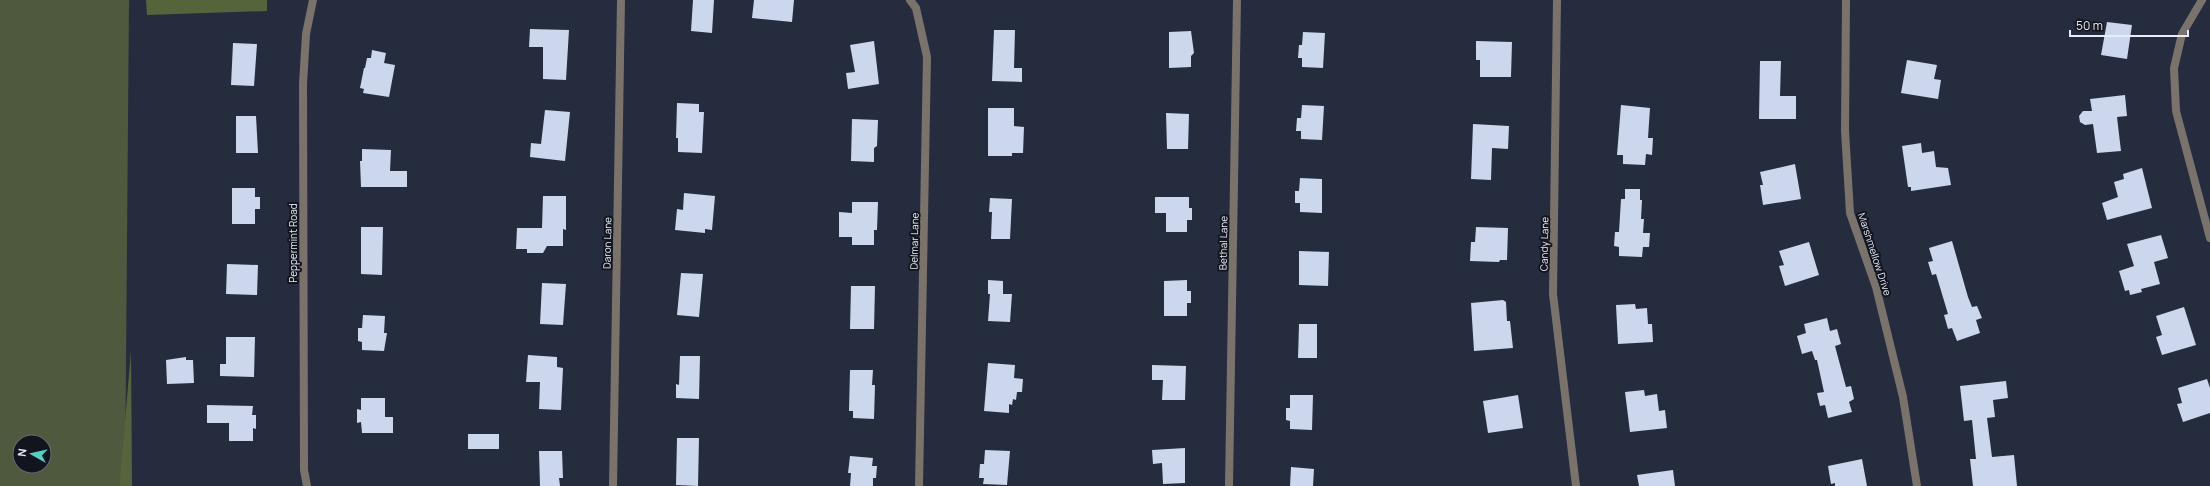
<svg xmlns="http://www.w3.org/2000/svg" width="2210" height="486" font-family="Manrope,sans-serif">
	<rect width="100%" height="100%" fill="#252c3e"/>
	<path fill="#4f593e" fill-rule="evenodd" d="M0,0h129l-4,486h-125zM20,442h24v24h-24z"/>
	<path fill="#56643c" d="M146,0h121v11l-120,4z
		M131,351l1,135h-12v-6z"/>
	<path fill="#ccd6ed" d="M693,0h21l-2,33 -21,-2z
		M754,0h40l-2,22 -40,-4z
		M2107,22l25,3 -5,34 -26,-4z
		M530,29l39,1 -3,50 -23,-1v-32h-14z
		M994,30h21l-1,38h8v14l-30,-1z
		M1191,31l3,22 -3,3v11l-22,1v-36z
		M1303,32l22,1 -2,35 -21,-1v-9h-4l1,-13h3z
		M874,41l5,43 -31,5 -2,-16 9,-1 -5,-27z
		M1476,41l36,1 -1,35h-31v-17h-4z
		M233,43l24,1 -3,42 -23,-1z
		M372,50l14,3 -2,10 11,2 -6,32 -26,-4 1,-4 -4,-1 4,-20h1l2,-10h4z
		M1907,60l30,5 -3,14 7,1 -3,19 -37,-6z
		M1760,61h21l-1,35h16v23h-37z
		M2125,95l2,21 -10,1 4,34 -24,2 -4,-29 -8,1 -5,-3 -1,-6 4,-5h9l-2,-12z
		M677,103l22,1v8h5l-2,41 -24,-1v-14h-2z
		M1302,105l22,1 -2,34 -21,-1v-8h-5l1,-13h4z
		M1621,105l29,3 -2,30h5l-1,17 -6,-1 -1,11 -22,-1v-9h-6z
		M988,108h26v18l10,1 -1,26h-11v3h-24z
		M545,110l25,2 -5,49 -35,-4 1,-14 10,1z
		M1166,113l23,1 -1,35h-21z
		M236,116h20l2,37h-22z
		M852,119l26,1 -1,26 -3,2v14l-23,-1z
		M1473,124l36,2 -1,23 -16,-1 -1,32 -20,-1z
		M1921,143l1,10 12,-2 2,16 12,1 3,17 -40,6v-4h-3l-6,-41z
		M362,149l29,1 -1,21h17v16h-46l-1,-26h2z
		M1795,164l6,35 -38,6 -3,-20h3l-3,-13z
		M2142,168l10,40 -45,12 -5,-17 16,-6 -4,-15 10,-3 -1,-5z
		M1300,178l22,1v34l-22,-1v-9h-5v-12h4z
		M232,188h23v9h5v12h-5v15h-23z
		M1625,189h15v11h2l-1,19h3l-1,14h7l-1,14h-6l-1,10 -23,-1v-9l-5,-1 1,-14h4l2,-33h4z
		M684,193l31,3 -3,34 -7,-1v4l-30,-3 2,-21 6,1z
		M543,196h23v34l-3,-1v17h-16l-4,7h-16v-4h-11l1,-21h25z
		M1155,197h34v11h3v12h-5v12h-21v-19h-11z
		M990,198l22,1 -2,40h-19l1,-27h-3z
		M852,202h26l-1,28h-3v15h-22v-8h-13v-25l13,1z
		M361,227h22l-1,48 -21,-1z
		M1476,227l32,1 -1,32h-7l-1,2 -29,-1 1,-19h4z
		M2161,235l7,23 -14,4 6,22 -19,5 1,3 -12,3 -1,-5 -4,1 -6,-20 15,-5 -7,-22z
		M1952,241l16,56 4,10 5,-1 5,12 -6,2 4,13 -23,8 -5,-13 -4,1 -4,-14 4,-1 -12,-40 -4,1 -4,-13 5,-1 -4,-13z
		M1809,242l10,33 -34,11 -6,-20 5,-1 -5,-14z
		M1299,251l30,1 -1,34 -29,-1z
		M227,264l31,1 -1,30 -31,-1z
		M681,273l22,1 -4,43 -22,-2z
		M988,280l15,1v13h9l-2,28 -22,-1 2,-27h-2z
		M1187,280v11h4v12h-4v13h-23v-35z
		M542,283l24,1 -3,41 -23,-1z
		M851,286h24l-1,43h-24z
		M1503,300l3,2 1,19h3l3,27 -39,3 -3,-48z
		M1635,304l1,5 11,-1 1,16h4l1,18 -35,2 -2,-39z
		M2184,307l12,38 -34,10 -6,-18 6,-2 -6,-19z
		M363,315l22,1 -1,17h3l-3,18 -22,-1v-8l-4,-1v-13h4z
		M1827,318l3,13 7,-2 4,15 -6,2 11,41 5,-1 3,13 -5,3 3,10 -24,6 -3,-13 -5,1 -3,-13 7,-1 -7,-32h-2l-3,-9 -10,3 -5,-18 9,-3 -2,-9z
		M1299,324h18v34h-19z
		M226,337h29l-1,40 -34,-1v-12h6z
		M528,355l29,2v10l6,1 -2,42 -22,-1 1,-27h-14z
		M680,356h20l-1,43 -23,-1v-14l3,1z
		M186,357v3h7l1,23 -27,1 -1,-24z
		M988,363l27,2 -1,13 9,1 -1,13h-5l-1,8 -3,-1 -1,6 -3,-1v9l-25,-2z
		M1152,365l34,1 -1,34h-23l1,-20h-11z
		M850,370h23l-1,15h3l-1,34 -21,-1v-7h-4z
		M2207,379l3,9v25l-27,9 -6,-18 5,-1 -4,-15z
		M2006,381l2,17 -15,2 2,17 -8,1 5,39 22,-2 3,31h-44l-3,-27h6l-4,-39 -8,1 -4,-35z
		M1644,390l1,6 12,-2 2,17 6,-1 2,18 -37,4 -5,-40z
		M1290,395h23l-1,35 -22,-1v-8l-4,-1v-12h4z
		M1518,395l5,33 -35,5 -5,-32z
		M361,398h24v19h8v16h-31l-1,-11 -4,1v-14l4,1z
		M207,405l46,1 -1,9h4v14l-3,-1v13h-24v-18h-22z
		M468,434h31v15h-31z
		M677,438h22l-1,48 -22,-1z
		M1185,448v35l-22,1 -1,-21 -9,1 -1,-14z
		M985,450l25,1 -3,34 -24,-1 1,-6h-5l1,-14h4z
		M539,451h23l1,27h-4l1,8h-20z
		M850,456l23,2 -1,8h5l-1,12h-3v8h-23l1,-13h-3z
		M1862,459l5,27h-32v-3l-4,1 -3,-18z
		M1291,467l23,2 -1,17h-23z
		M1673,470l2,16h-36l-2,-11z"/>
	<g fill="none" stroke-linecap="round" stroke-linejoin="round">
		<path stroke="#7a736b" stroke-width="8" d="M910,0l6,8 11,49 -8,429
			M1557,0l-4,294 23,192
			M1846,0l-1,131 5,82 26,74 27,110 14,89
			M2202,0l-20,34 -8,34 2,43 34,127
			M307,486l-3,-16 -1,-386 3,-50 7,-34
			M613,486l8,-486
			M1229,486l8,-486"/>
	</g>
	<g text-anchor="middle" stroke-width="4" stroke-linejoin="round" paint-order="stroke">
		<g font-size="10" fill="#e7ecf8" stroke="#12151d">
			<text transform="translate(914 241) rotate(-89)" y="4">Delmar Lane</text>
			<text transform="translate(293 243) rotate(-90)" y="4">Peppermint Road</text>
			<text transform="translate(607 243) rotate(-89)" y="4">Daron Lane</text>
			<text transform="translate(1223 243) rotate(-89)" y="4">Bethal Lane</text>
			<text transform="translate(1544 244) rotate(-89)" y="4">Candy Lane</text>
			<text transform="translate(1875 254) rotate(72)" y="4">Marshmellow Drive</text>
		</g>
	</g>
	<g transform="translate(32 454) rotate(278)"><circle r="19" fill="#12151d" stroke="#676b75"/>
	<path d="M0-3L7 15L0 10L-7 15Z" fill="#56cec2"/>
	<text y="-6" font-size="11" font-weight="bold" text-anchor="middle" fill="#e7ecf8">N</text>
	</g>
	<path d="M2070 30v6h118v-6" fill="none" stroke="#e7ecf8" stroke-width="2"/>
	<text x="2076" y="30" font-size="12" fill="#e7ecf8" stroke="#12151d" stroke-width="3" paint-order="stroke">50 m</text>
</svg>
